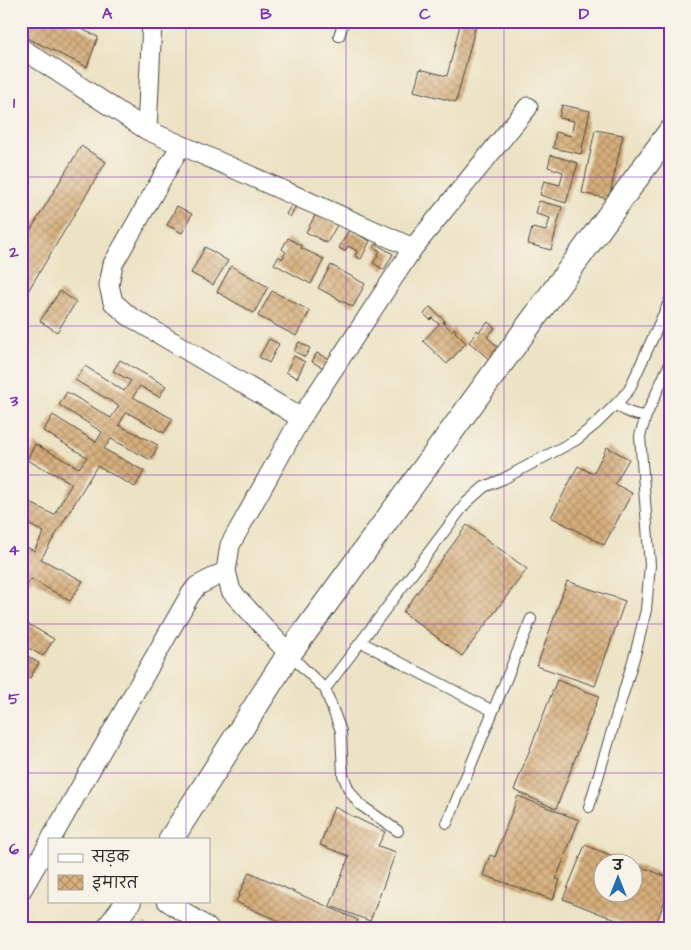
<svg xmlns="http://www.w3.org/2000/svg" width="691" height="950" font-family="'Architects Daughter','Playpen Sans Deva',sans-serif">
	<defs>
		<pattern id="building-cross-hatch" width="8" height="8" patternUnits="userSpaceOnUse" patternTransform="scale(1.25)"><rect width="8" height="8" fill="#d7af7c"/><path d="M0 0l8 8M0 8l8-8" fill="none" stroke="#af8f66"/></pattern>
	</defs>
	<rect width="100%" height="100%" fill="#f7f3e8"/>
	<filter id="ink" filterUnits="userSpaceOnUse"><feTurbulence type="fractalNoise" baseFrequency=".02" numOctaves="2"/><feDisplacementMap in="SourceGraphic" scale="10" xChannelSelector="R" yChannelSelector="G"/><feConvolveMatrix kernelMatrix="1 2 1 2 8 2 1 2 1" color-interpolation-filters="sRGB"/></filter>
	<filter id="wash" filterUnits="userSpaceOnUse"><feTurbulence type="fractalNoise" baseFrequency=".0096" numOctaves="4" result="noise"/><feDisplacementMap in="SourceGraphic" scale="20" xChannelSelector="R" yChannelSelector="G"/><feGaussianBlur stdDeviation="1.12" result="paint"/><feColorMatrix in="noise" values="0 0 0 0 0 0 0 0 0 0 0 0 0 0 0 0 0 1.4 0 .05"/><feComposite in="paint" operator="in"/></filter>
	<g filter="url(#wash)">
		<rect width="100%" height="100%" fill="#ece3c4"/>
		<g id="blocks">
			<path fill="url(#building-cross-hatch)" d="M21,21h45l32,16 -11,30 -66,-32z
				M461,21h16l-21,81 -42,-11 6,-22 27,7z
				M562,105l28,6 -9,43 -28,-6 3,-16 15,4 3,-15 -15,-3z
				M595,130l28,5 -14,64 -27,-6z
				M81,146l25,16 -81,134 -4,-3v-47z
				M551,155l27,8 -12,40 -26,-8 4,-14 16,4 3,-13 -15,-5z
				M294,201l11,7 -2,2 -7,-4 -6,11 -4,-3z
				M539,201l23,6 -11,43 -23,-6 4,-16 14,3 4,-13 -14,-4z
				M177,206l15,8 -10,19 -15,-8z
				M316,214l21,11 -10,18 -21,-11z
				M349,230l21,11 -9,18 -6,-3 2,-5 -9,-5 -3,5 -6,-3z
				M288,238l14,8 -1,2 23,11 -13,25 -37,-20 5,-8 3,3 4,-7 -4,-3z
				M376,244l17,10 -9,16 -11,-7 7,-12 -6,-4z
				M205,247l23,14 -15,24 -22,-12z
				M331,265l34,19 -12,23 -35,-19z
				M231,266l37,21 -14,26 -37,-21z
				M60,291l16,11 -19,30 -17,-11z
				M272,291l38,20 -14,25 -38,-20z
				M430,307l15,14 -2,1 9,9 2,-3 2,3 -1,1 11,11 -19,21 -24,-23 16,-17 -7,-6 -2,2 -6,-6z
				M488,322l7,6 -8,9 14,13 -6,1 -5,6 3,2 -2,2 -22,-19 6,-7 -1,-1 3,-4 2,2z
				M269,339l10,5 -10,19 -10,-6z
				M299,342l11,6 -5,9 -11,-6z
				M317,353l12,6 -5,9 -12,-6z
				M294,356l11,6 -8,16 -11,-6z
				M120,360l46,26 -7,11 -19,-11 -7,11 40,22 -9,14 -38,-21 -7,13 39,20 -7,15 -40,-21 -7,10 40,22 -9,16 -38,-21 -56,93 42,22 -13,20 -39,-22 -10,16v-51l13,7 10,-19 -23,-11v-23l33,17 18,-32 -45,-23 8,-16 44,24 8,-11 -44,-26 10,-16 43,27 6,-10 -43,-27 8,-13 44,26 8,-12 -44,-26 10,-14 39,25 7,-10 -18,-10z
				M607,447l22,12 -14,25 17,9 -28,52 -53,-28 27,-51 15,8z
				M467,525l60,44 -65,87 -59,-44z
				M567,581l58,20 -30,85 -58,-20z
				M21,620l33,19 -11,17 -22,-12z
				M21,652l18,11 -9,15 -9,-4z
				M557,680l42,16 -43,113 -42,-19z
				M518,796l61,24 -23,59 4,1 -7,20 -70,-25 7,-20 5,2z
				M334,807l51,25 -7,14 18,6 -26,69 -40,-15 19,-50 -29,-11z
				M585,845l43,17h-24v30h30v-28l36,14v9l-16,42h-15l-76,-30z
				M249,872l109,48 -4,9h-58l-60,-27z
				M144,923l8,6h-13z"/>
		</g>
	</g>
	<g filter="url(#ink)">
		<use href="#blocks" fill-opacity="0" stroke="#484742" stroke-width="1"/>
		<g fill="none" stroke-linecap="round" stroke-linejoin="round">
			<g stroke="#484742" stroke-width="12">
				<path id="service" d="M339,36l5,-15
					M616,404c10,8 17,11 30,12
					M361,642l132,69
					M289,654l36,35 16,42 2,44 6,15 10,14 39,27
					M325,689l141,-186 18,-16 19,-8 73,-39 21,-17 19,-19 13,-14 41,-90
					M589,807l47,-156 10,-41 4,-45 -10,-129 6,-20 24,-53
					M447,823l84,-204"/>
			</g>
			<g stroke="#484742" stroke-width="21">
				<path id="minor" d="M21,48l126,82 266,118
					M147,130l5,-109
					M181,145l-68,119 -4,21 4,17 16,14 172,102
					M289,654l-58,-63 -5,-20 4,-26 71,-127 112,-170 115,-141
					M51,839l139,-244 7,-9 29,-15
					M21,891l28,-48
					M167,901l43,28"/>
			</g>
			<g stroke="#484742" stroke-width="26">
				<path id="tertiary" d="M171,839l118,-185 381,-522
					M108,929l21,-28"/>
			</g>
			<use href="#service" stroke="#fff" stroke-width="10"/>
			<use href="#minor" stroke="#fff" stroke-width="19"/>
			<use href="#tertiary" stroke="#fff" stroke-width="24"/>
		</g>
	</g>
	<path fill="none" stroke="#7b2cbf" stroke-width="1" stroke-opacity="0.55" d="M186,21v818M346,21v908M504,21v908M21,177h649M21,326h649M21,475h649M21,624h649M21,773h649M186,901v28"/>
	<rect width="691" height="950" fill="none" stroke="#f7f3e8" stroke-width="55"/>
	<rect x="48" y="838" width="162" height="65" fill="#f7f3e8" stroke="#a5a39c"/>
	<rect x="58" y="854" width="25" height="8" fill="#ffffff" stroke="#a5a39c"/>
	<text x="92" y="862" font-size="15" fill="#2b2b2b">सड़क</text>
	<rect x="58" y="875" width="25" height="15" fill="url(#building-cross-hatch)" stroke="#a5a39c"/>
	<text x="92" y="888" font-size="15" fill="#2b2b2b">इमारत</text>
	<g transform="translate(618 878)"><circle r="24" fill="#f7f3e8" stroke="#a5a39c"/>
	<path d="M0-4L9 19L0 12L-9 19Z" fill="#1f6fb2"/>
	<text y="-8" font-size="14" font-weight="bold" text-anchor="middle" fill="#2b2b2b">उ</text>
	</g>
	<rect x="28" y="28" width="636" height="894" fill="none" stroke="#7b2cbf" stroke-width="2"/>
	<g font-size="16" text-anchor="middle" font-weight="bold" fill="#7b2cbf">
		<text x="107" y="19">A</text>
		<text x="266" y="19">B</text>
		<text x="425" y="19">C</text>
		<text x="584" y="19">D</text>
		<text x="14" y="108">1</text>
		<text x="14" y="257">2</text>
		<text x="14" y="406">3</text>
		<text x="14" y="555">4</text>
		<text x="14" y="704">5</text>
		<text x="14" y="854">6</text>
	</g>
</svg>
